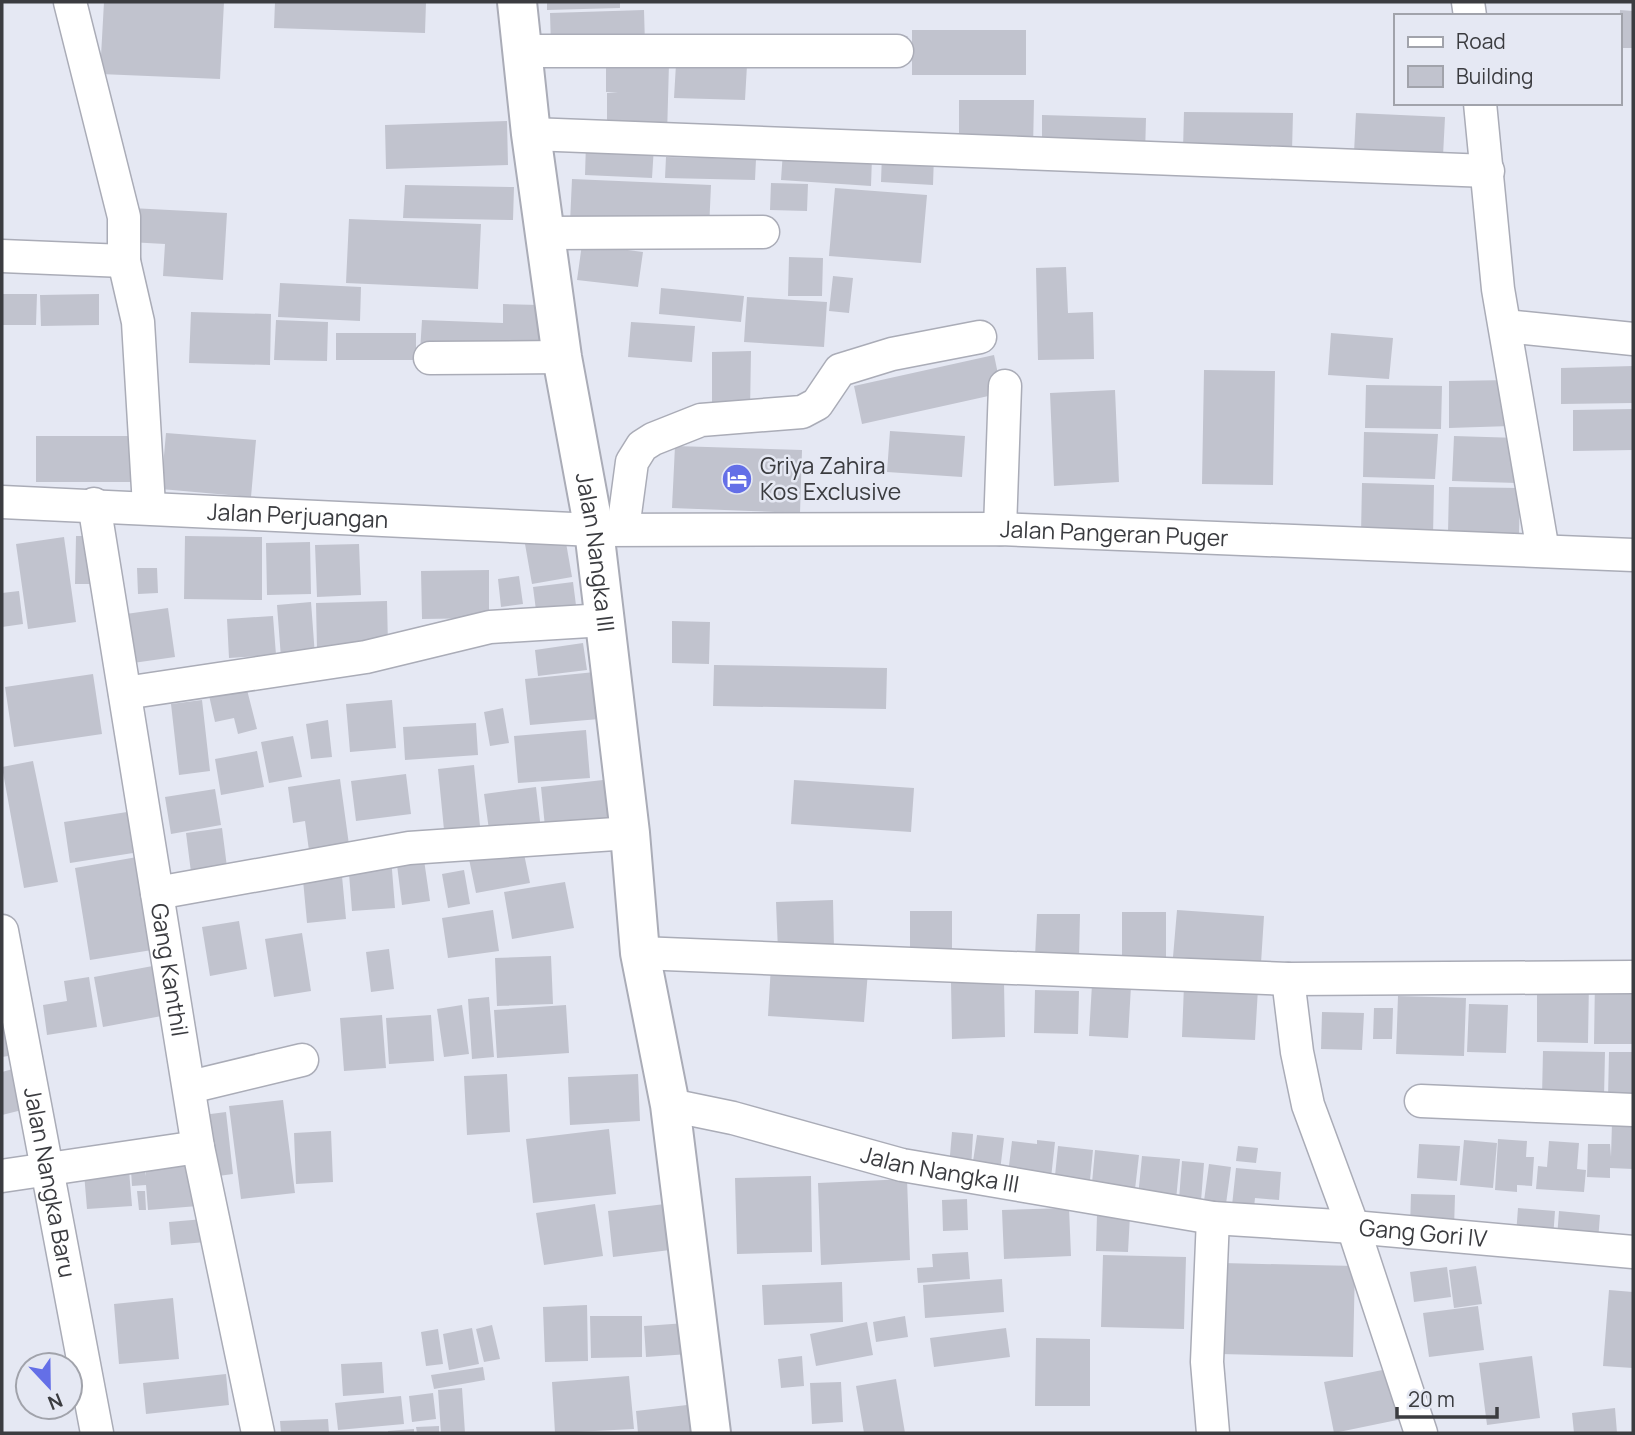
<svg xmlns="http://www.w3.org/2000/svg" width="1635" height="1435" font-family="Manrope,sans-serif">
	<rect width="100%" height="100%" fill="#e5e8f3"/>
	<path fill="#c1c3ce" d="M104,2h120l-4,77 -120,-5z
		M275,2h151l-1,31 -151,-5z
		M547,2h73v6l-73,2z
		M644,10l1,35 -94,2 -1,-34z
		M1620,10l13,1v37h-14z
		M912,30h114v45h-114z
		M606,63h63l-2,73h-60v-43l11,-1h-12z
		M676,64l71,1 -2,35 -71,-2z
		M959,100h75l-1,49h-74z
		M1184,112l109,1 -1,38 -109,-1z
		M1356,113l89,4 -2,39 -89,-3z
		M1042,115l104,3 -1,37 -103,-2z
		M507,121l1,44 -122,4 -1,-44z
		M586,143l68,3 -2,32 -67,-3z
		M783,151l89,6 -1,29 -90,-6z
		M882,153l52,2 -1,30 -52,-3z
		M666,157l90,2 -1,21 -90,-2z
		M572,179l139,6 -2,44 -139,-6z
		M771,183l37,1 -1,27 -37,-1z
		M405,185l109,2 -1,33 -110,-2z
		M835,188l92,7 -6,68 -92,-7z
		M131,208l96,5 -4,67 -60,-4 2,-32 -36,-2z
		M349,219l132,5 -3,65 -132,-6z
		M582,244l61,8 -5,35 -61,-7z
		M789,257l34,1 -1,38h-34z
		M1066,267l2,46 25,-1 1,47 -56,1 -2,-92z
		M833,276l20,2 -4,35 -20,-2z
		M280,283l81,4 -1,34 -82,-4z
		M661,288l83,8 -3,26 -82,-8z
		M2,294h35l-1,31h-34z
		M99,294v31l-58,1 -1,-31z
		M747,297l80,5 -3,45 -80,-5z
		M503,304l37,1 -1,51 -119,-4 2,-32 81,3z
		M191,312l80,2 -1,51 -81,-2z
		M276,320l52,2 -1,39 -53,-1z
		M631,322l64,4 -3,36 -64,-5z
		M336,333h80v27h-80z
		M1331,333l62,5 -4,41 -61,-4z
		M751,351l-1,61h-38v-60z
		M994,355l8,38 -140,31 -8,-38z
		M1633,366v37l-72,1v-36z
		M1204,370l71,1 -2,114 -71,-1z
		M1511,380v46l-62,2v-47z
		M1366,385l76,1 -1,43 -76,-1z
		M1115,390l4,92 -65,4 -4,-93z
		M1633,409v41l-60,1v-41z
		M890,431l75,5 -3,41 -75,-5z
		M1364,432l74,2 -3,45 -72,-2z
		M166,433l90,7 -5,57 -90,-8z
		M36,436h95v46h-95z
		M1454,436l65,2 -2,45 -65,-2z
		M675,446l127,4 -2,63 -128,-5z
		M1362,483l72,2 -1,52 -72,-2z
		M1449,487l71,1 -1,47 -71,-2z
		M76,536h18v48h-19z
		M185,536l77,1v63l-78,-1z
		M64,537l12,85 -48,7 -12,-85z
		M565,537l7,40 -40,7 -7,-40z
		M310,542l1,52 -44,1 -1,-52z
		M359,544l2,51 -44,2 -2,-52z
		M137,568h20l1,25 -20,1z
		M489,570v48l-67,1 -1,-48z
		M519,576l4,28 -22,3 -3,-28z
		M573,582l4,31 -40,5 -4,-31z
		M19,591l4,33 -21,3v-34z
		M387,601l1,45 -71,3 -1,-46z
		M311,602l4,54 -34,2 -4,-53z
		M168,608l7,49 -42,6 -7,-49z
		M273,616l3,39 -47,3 -2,-39z
		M672,621l38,1 -1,42 -37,-1z
		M583,643l4,27 -49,6 -3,-26z
		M714,665l173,3 -1,41 -173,-3z
		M595,672l4,47 -69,6 -5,-46z
		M93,674l9,60 -88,13 -9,-60z
		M245,682l12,47 -19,5 -4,-16 -19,4 -7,-31z
		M202,700l8,71 -31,4 -8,-71z
		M392,700l4,48 -46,4 -4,-48z
		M503,708l6,35 -19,3 -6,-34z
		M328,720l4,37 -21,2 -5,-35z
		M476,723l2,32 -73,5 -2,-33z
		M586,730l4,48 -72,5 -4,-47z
		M293,736l9,41 -33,6 -8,-41z
		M257,751l7,36 -43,8 -6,-36z
		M33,761l25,121 -34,6 -22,-121z
		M474,765l7,71 -36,4 -7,-71z
		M406,774l5,40 -55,7 -5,-40z
		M340,779l10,73 -40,6 -5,-37 -12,2 -5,-36z
		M612,779l6,51 -72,7 -5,-50z
		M794,780l120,8 -3,44 -120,-8z
		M536,787l5,43 -51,7 -6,-43z
		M215,789l6,36 -50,9 -6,-37z
		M127,812l6,41 -63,10 -6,-41z
		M222,828l6,47 -36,5 -6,-47z
		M523,849l7,34 -54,10 -7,-34z
		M423,853l7,48 -28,4 -6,-48z
		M137,857l15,93 -62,10 -15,-92z
		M391,857l4,51 -43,3 -4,-50z
		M464,870l6,34 -22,4 -6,-34z
		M342,876l4,43 -39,4 -4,-43z
		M565,882l9,46 -62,11 -8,-47z
		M833,900l1,49 -56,2 -2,-49z
		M493,910l6,41 -51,7 -6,-40z
		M1177,910l87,6 -3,47 -88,-6z
		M910,911h42v47l-42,1z
		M1122,912h44v48h-44z
		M1037,914h43l-1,44 -44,-1z
		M239,921l8,48 -37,7 -8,-49z
		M302,933l9,58 -37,6 -9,-58z
		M389,949l5,40 -23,3 -5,-40z
		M551,956l2,48 -56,2 -2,-48z
		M158,965l9,50 -64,12 -9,-50z
		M771,965l97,6 -4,51 -96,-6z
		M89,977l8,50 -50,8 -4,-30 24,-4 -3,-20z
		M1537,979l52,1 -1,63 -51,-1z
		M1595,979l38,1v64h-39z
		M1004,982l1,55 -53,2 -1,-56z
		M1092,984l39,2 -3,52 -39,-2z
		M1184,985l74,3 -3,52 -73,-3z
		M1035,990l44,1 -1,43 -44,-1z
		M1398,996l68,2 -2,58 -68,-2z
		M489,997l5,60 -22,2 -4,-60z
		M1469,1004l39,1 -2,48 -39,-1z
		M462,1005l7,49 -25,3 -7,-48z
		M566,1005l3,48 -72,5 -3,-48z
		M1374,1008h19l-1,31h-19z
		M1322,1012l42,1 -2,37 -41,-1z
		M382,1015l4,53 -42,3 -4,-53z
		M431,1015l3,46 -45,3 -3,-46z
		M16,1027l4,27 -18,3v-28z
		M1543,1051l62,1 -1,46 -62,-1z
		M1609,1052h24v47l-25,-1z
		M20,1067l10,41 -28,7v-43z
		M507,1074l3,58 -43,3 -3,-59z
		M638,1074l2,47 -70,4 -2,-48z
		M283,1100l12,93 -54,6 -12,-93z
		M226,1112l7,62 -22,3 -8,-62z
		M1612,1122l21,1v46l-23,-1v10l-23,-1 1,-33h22l1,13z
		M609,1129l7,65 -83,9 -7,-64z
		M331,1131l2,51 -37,2 -2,-51z
		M952,1132l21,2 -2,35 -22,-2z
		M977,1135l27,3 -4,33 -28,-3z
		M1498,1139l29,2 -1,16h8l-2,29 -15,-1v7l-22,-2z
		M1037,1140l18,2 -4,36 -43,-4 4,-33 25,3z
		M1464,1140l33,3 -4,45 -33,-3z
		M1549,1141l30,2 -2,26 9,1 -2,22 -48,-3 2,-23 9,1z
		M1419,1144l41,2 -3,35 -40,-3z
		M1058,1146l35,4 -4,40 -35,-4z
		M1238,1146l20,2 -2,15 -20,-2z
		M1095,1150l44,5 -5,43 -43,-4z
		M1142,1156l38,3 -4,41 -38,-3z
		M1182,1161l22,2 -3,38 -22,-2z
		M196,1163l2,43 -50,4 -2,-25 -14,1 -1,-16 13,-2 2,8 -1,-10z
		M1209,1164l22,3 -5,37 -22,-3z
		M1236,1168l45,4 -2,28 -24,-2 -2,19 -22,-2z
		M129,1170l3,36 -45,3 -3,-36z
		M811,1176l1,76 -75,2 -2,-76z
		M907,1179l3,81 -89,5 -3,-82z
		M137,1191h8l1,19h-7z
		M1411,1194l44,1 -1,34 -44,-1z
		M967,1199l1,31 -25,1 -1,-31z
		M595,1204l8,52 -59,9 -8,-52z
		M665,1204l5,46 -57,7 -5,-46z
		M1069,1208l2,48 -67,3 -2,-49z
		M1518,1208l37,3 -2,27 -37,-3z
		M1559,1211l41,4 -2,26 -41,-3z
		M1097,1214l33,1 -2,37 -32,-1z
		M204,1219l2,23 -35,3 -2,-23z
		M968,1252l2,27 -52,4 -1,-15 16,-1 -1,-13z
		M1103,1255l83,2 -2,72 -83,-2z
		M1222,1263l133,3 -2,91 -133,-3z
		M1476,1266l6,38 -28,4 -5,-38z
		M1447,1267l4,30 -37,5 -4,-30z
		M1002,1279l2,33 -79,6 -2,-33z
		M842,1282l1,40 -79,3 -2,-40z
		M1609,1290l24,2v76l-30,-2z
		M173,1298l6,61 -60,5 -5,-60z
		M587,1305l1,56 -43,1 -2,-55z
		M1478,1306l6,44 -55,7 -6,-44z
		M590,1316h52v41l-51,1z
		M905,1316l3,21 -32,5 -3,-20z
		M867,1322l6,33 -57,11 -6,-32z
		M686,1323l3,31 -43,3 -2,-31z
		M492,1325l8,34 -16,3 -8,-33z
		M472,1328l7,36 -30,6 -6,-36z
		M1006,1328l4,29 -76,10 -4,-29z
		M438,1329l5,35 -17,2 -5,-34z
		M1036,1338l54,1v67h-55z
		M802,1356l2,30 -23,2 -3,-29z
		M1532,1356l8,62 -53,7 -8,-62z
		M382,1362l2,31 -41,3 -2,-32z
		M483,1367l2,13 -51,9 -3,-14z
		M1392,1368l10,51 -68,14 -10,-51z
		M226,1374l3,31 -83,9 -3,-31z
		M629,1376l5,53 -79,4 -3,-51z
		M896,1379l9,54h-41l-8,-47z
		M841,1382l2,40 -31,2 -2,-41z
		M462,1388l3,45h-24l-3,-43z
		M433,1393l3,26 -24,3 -3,-26z
		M401,1396l3,28 -66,6 -3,-27z
		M687,1405l4,28h-53l-2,-22z
		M1615,1408l2,25h-43l-2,-20z
		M328,1419l1,14h-48l-1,-12z
		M439,1426v7h-22l-1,-6z
		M414,1429v4h-26v-2z"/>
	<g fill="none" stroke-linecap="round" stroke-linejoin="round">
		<g stroke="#aaacb7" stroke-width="35">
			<g id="minor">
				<path d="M70,2l54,215v44l14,61 11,184"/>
				<path d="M1468,2l2,14"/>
				<path d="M521,51h376"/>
				<path d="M1480,103l18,186 45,262"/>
				<path d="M531,134l957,37"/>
				<path d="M545,233l218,-1"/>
				<path d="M2,256l122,5"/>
				<path d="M1505,326l128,13"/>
				<path d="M430,358l132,-1"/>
				<path id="s1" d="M2,502l592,28 406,-1 633,26"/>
				<path id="s2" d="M94,504l104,643 60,286"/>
				<path d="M623,529l9,-67 10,-16 11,-7 48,-19 101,-8 15,-8 23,-34 52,-16 88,-17"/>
				<path d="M1000,529l5,-143"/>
				<path d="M125,693l241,-36 124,-30 115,-7"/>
				<path d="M157,893l252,-45 221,-15"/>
				<path id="s3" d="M2,931l95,502"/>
				<path d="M640,953l648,26 345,-2"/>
				<path d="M1288,979l9,73 11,53 45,122 68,206"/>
				<path d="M190,1087l112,-27"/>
				<path d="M1421,1101l212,9"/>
				<path id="s4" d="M670,1105l63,13 169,47 311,53 140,9 280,25"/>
				<path d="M2,1176l196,-29"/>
				<path d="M1213,1218l-6,144 6,71"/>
			</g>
		</g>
		<g stroke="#aaacb7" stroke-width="42">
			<g id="tertiary">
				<path id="s5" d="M517,2l14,132 31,223 32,173 36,303 10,120 30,152 41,328"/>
			</g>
		</g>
		<use href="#minor" stroke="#fff" stroke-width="32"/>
		<use href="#tertiary" stroke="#fff" stroke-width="38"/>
	</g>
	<defs>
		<g id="hotel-disc" transform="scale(1.575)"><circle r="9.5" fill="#646fe7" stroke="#e5e8f3"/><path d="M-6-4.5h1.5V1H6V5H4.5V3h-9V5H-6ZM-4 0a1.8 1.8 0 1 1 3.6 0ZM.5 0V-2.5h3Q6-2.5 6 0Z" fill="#fff"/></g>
	</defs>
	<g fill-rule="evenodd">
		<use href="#hotel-disc" x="737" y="479"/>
	</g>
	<g text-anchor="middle" stroke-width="5" stroke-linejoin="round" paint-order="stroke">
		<g font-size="23" fill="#3b3c40" stroke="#e5e8f3" text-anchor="start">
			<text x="760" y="474">Griya Zahira<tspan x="760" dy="26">Kos Exclusive</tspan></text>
		</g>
		<g font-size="23" fill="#3b3c40" stroke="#e5e8f3">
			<text dy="8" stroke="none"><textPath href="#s1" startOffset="296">Jalan Perjuangan</textPath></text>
			<text dy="8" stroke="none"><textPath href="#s1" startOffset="1113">Jalan Pangeran Puger</textPath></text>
			<text dy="8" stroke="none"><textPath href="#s5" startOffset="556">Jalan Nangka III</textPath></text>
			<text dy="8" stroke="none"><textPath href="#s2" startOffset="472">Gang Kanthil</textPath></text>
			<text dy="8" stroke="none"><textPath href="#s4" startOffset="278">Jalan Nangka III</textPath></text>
			<text dy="8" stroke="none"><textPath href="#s3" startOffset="256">Jalan Nangka Baru</textPath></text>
			<text dy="8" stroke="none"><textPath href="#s4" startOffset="766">Gang Gori IV</textPath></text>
		</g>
	</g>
	<rect width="1635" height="1435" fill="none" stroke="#3b3c40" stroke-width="7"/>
	<rect x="1394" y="14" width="228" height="91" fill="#e5e8f3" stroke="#a1a3ab" stroke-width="2"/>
	<rect x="1408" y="37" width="35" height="10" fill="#ffffff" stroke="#a1a3ab" stroke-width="2"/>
	<text x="1456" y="49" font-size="21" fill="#3b3c40">Road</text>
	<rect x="1408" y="66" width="35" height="21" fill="#c1c3ce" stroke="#a1a3ab" stroke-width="2"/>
	<text x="1456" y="84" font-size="21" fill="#3b3c40">Building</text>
	<g transform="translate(49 1386) rotate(158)"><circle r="33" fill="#e5e8f3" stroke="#a1a3ab" stroke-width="2"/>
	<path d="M0-5L12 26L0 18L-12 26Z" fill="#646fe7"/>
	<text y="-10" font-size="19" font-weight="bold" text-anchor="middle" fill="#3b3c40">N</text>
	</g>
	<path d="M1397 1407v10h100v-10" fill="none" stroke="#3b3c40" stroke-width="3.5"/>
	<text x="1408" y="1407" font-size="21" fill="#3b3c40" stroke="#e5e8f3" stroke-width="5" paint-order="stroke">20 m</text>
</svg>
